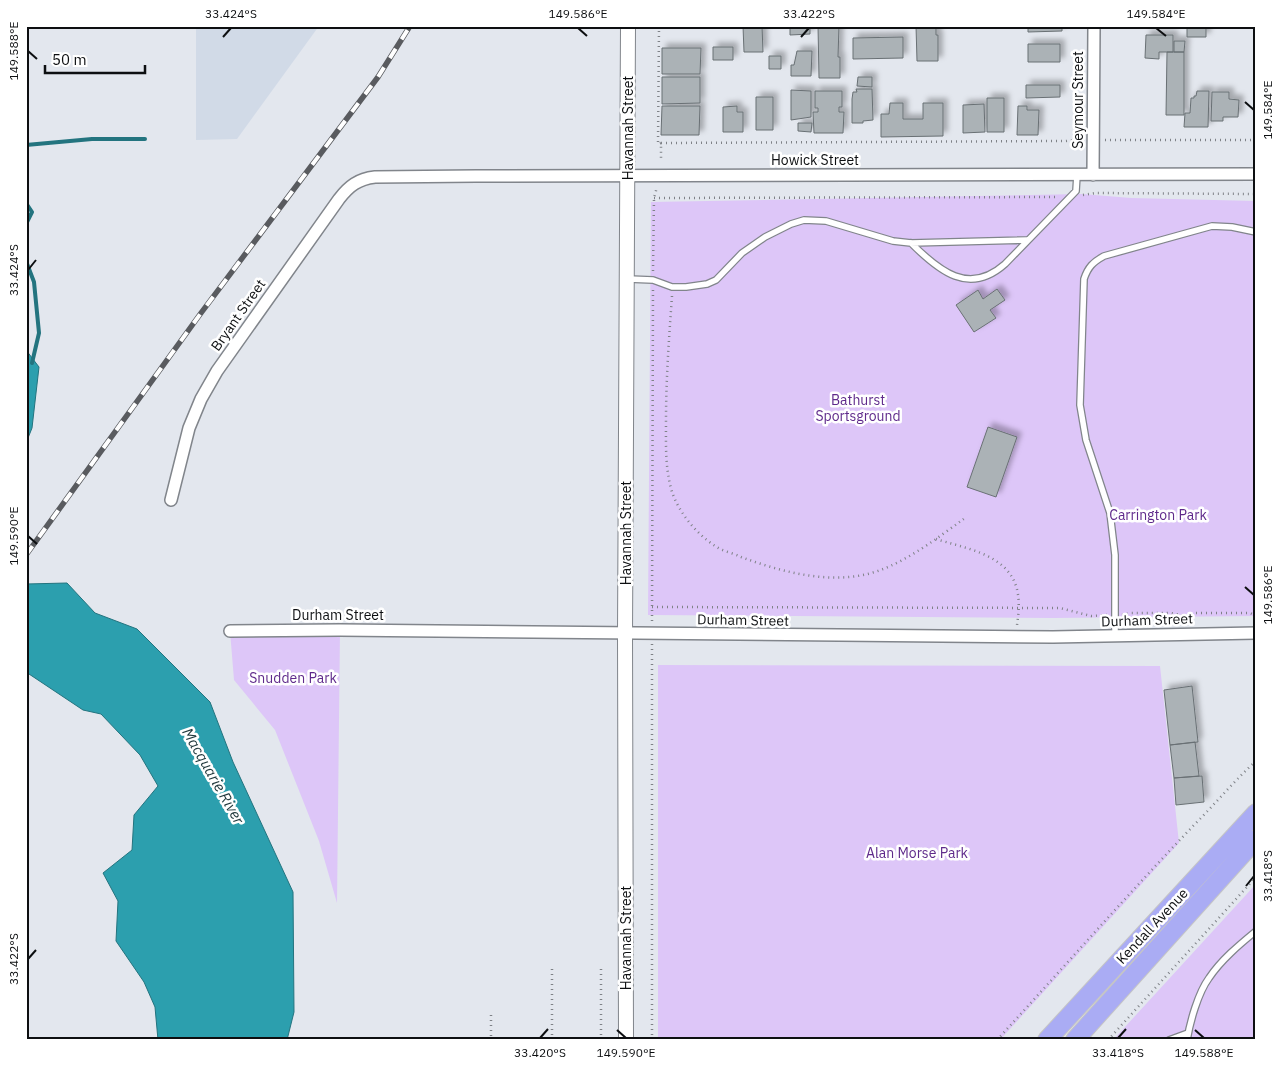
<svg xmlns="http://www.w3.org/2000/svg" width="1282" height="1066" font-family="'IBM Plex Sans',sans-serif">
	<defs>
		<filter id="shadow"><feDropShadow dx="4.5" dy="-4.5" stdDeviation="2.5" flood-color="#0004"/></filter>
	</defs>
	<rect width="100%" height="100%" fill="#e3e7ee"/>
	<path fill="#d1dae7" d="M196,26h123l-82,113 -41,1z"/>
	<path fill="#ddc6f8" d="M1082,194l49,4 125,3v415l-203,2 -405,-3 3,-413z
		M340,630l-3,273 -18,-62 -44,-111 -41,-50 -4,-49z
		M658,665l502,1 19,177 -179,197h-342z
		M1256,884v156h-143z"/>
	<path fill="#2c9fae" stroke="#23747f" d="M26,350l13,17 -7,61 -6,15z
		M67,583l28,30 42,16 73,73 23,60 60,130 1,120 -7,28h-129l-3,-33 -11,-25 -28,-41 2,-40 -15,-28 29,-23 2,-35 24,-29 -18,-31 -39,-41 -18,-4 -57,-38v-88z"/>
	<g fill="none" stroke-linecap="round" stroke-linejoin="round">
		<path stroke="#23747f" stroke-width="4" d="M26,145l66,-6h53
			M26,203l6,9 -6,12
			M26,261l8,21 5,51 -7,30"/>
	</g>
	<path fill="#abb2b6" stroke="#697074" filter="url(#shadow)" d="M743,26h19l1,26h-19z
		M790,26h20v8l-20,1z
		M818,26h21l-1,31h2v21h-21z
		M916,26h20v9h2v26h-21z
		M1028,26h34v5l-34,1z
		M1187,26h19v11h-19z
		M1146,35h27v17h-14v7l-14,-1z
		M903,37v21l-50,1v-21z
		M1174,41h11l-1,11h-10z
		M1028,44h32v18h-32z
		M713,47h20v13h-20z
		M662,48h39l-1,26h-38z
		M797,51h15l-1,25h-20v-11h3z
		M1167,52h17v63h-18z
		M769,56h12v13h-12z
		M662,77h38v26l-38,1z
		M858,77h14v10l-15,-1z
		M1026,85h34v12l-34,1z
		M856,89h16l1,31 -10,1v2h-11v-24l1,-7h4z
		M791,90l20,1v26l-20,3z
		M815,91h27v16h-3v5h5l-1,21h-29l-1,-21h5v-4h-3z
		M1197,91h12l-1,36h-24l1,-14h5l1,-15h3v-2h2z
		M1212,92h17v7l10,1 -1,17h-15v4h-12z
		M756,97h17v33h-17z
		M987,98h17v34h-17z
		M890,103h13v16h20v-16h20v33l-62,1v-23h8z
		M984,104l1,28 -22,1v-28z
		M662,106h38l-1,29h-38z
		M737,106v6h6v20h-20v-25z
		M1018,106h9v4h12l-1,25h-21z
		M798,123h14l-1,9 -13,-1z
		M997,289l8,11 -15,10 6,8 -22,14 -18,-27 22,-15 5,9z
		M988,427l29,10 -21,60 -29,-10z
		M1192,686l6,56 -28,3 -6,-55z
		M1195,742l4,34 -25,2 -4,-33z
		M1202,776l2,26 -28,3 -2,-27z"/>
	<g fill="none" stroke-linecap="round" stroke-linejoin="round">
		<g stroke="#81858b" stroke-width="8">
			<path id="service" d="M911,243c28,28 58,53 94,21l71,-73 1,-16
				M628,279l25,1 19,7h14l21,-3 9,-4 26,-27 23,-16 26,-13 13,-4 22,1 67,20 18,2 116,-3
				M1115,636v-81l-5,-42 -24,-73 -6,-35 4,-126c4,-12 9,-17 20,-23l108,-30 20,1 24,5
				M1169,1040l19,-7
				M1187,1040c3,-18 11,-47 22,-62 12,-18 30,-33 47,-47"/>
		</g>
		<g stroke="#81858b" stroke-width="14">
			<path id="minor" d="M1093,175l1,-149
				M171,500l18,-72 12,-29 16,-28 122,-172c10,-13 19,-20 36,-22l101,-1 780,-2
				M230,631l110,-1 713,7 203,-4"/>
		</g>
		<g stroke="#81858b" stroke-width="16">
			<path id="tertiary" d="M626,1040l-1,-406 3,-608"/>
		</g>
		<g stroke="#c5c5c6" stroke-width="20">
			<path id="trunk" d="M1047,1040l209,-227
				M1075,1040l181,-201"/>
		</g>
		<path stroke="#7f8287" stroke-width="2.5" stroke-dasharray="1 4" stroke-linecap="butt" d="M659,26l-1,118 3,-1v15
			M1105,140h151
			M661,143l405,-2 16,-2
			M1083,195l13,-2 160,1
			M654,198l404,-1
			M653,271l1,-73 3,-11
			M672,296c-3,42 -6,83 -6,125 0,25 -1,47 6,71 8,23 27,45 48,57 7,3 15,5 21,8 38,14 82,26 122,18 36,-7 73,-36 102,-57
			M936,539c28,9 70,15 80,47 4,12 3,26 1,39
			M652,607l408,1 31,8 16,-1
			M1122,615l9,-2h40l15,3 9,-3h55l6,3
			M652,621l1,-332
			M552,969v71
			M491,1015v25
			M601,1040v-74
			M652,1040v-396
			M997,1040c66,-72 131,-146 198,-216 21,-21 39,-43 61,-63
			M1108,1040l148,-163"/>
		<use href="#service" stroke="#fff" stroke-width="5.5"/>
		<use href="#minor" stroke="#fff" stroke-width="11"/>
		<use href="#tertiary" stroke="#fff" stroke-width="14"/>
		<use href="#trunk" stroke="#aaacf4" stroke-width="18"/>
		<g stroke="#595b5f" stroke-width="5.5">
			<path id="rail" d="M26,555l175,-242 177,-236 32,-51"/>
		</g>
		<use href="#rail" stroke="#fff" stroke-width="4" stroke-dasharray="11" stroke-linecap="butt"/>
	</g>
	<path fill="none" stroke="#0d0f11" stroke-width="2" d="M578,28l9,8M1156,28l10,8M223,37l8,-9M801,37l8,-9M28,51l9,8M1245,102l9,8M28,270l8,-10M28,536l9,8M1245,587l9,8M1246,886l8,-10M28,959l8,-9M617,1030l9,8M1195,1030l9,8M540,1038l8,-9M1118,1038l8,-9"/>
	<g text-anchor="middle" stroke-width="5" stroke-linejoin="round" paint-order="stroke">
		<g font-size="14" fill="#0d0f11" stroke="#fff">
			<text transform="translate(1078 100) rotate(-90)" y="5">Seymour Street</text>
			<text transform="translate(628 128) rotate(-90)" y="5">Havannah Street</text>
			<text x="815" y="165">Howick Street</text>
			<text transform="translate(238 315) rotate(-55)" y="5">Bryant Street</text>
			<text transform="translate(626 533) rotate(-90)" y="5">Havannah Street</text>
			<text x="338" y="620">Durham Street</text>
			<text transform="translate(743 620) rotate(1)" y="5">Durham Street</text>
			<text transform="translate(1147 620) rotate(-2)" y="5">Durham Street</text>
			<text transform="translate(1152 926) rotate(-47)" y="5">Kendall Avenue</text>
			<text transform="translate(626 938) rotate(-90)" y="5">Havannah Street</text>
		</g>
		<g font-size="14" fill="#5f2a8b" stroke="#fff">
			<text x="858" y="405">Bathurst<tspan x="858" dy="16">Sportsground</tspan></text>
			<text x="1158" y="520">Carrington Park</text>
			<text x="293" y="683">Snudden Park</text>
			<text x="917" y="858">Alan Morse Park</text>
		</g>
		<g font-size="15" font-style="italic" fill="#1f373b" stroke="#fff">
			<text transform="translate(213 776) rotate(60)" y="5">Macquarie River</text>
		</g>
	</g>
	<rect width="1282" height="1066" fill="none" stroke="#ffffff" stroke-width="55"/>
	<path d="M45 65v8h100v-8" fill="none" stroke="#0d0f11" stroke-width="2.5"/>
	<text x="52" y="65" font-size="15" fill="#0d0f11" stroke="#ffffff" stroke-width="4" paint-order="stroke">50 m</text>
	<rect x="28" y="28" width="1226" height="1010" fill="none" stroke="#0d0f11" stroke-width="2"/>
	<g font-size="12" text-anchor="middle" fill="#0d0f11">
		<text x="231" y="18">33.424°S</text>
		<text x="578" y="18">149.586°E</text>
		<text x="809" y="18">33.422°S</text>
		<text x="1156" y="18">149.584°E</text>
		<text transform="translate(14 51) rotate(-90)" y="4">149.588°E</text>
		<text transform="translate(1268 110) rotate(-90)" y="4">149.584°E</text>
		<text transform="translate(14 270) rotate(-90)" y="4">33.424°S</text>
		<text transform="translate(14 536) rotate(-90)" y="4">149.590°E</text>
		<text transform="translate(1268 595) rotate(-90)" y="4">149.586°E</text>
		<text transform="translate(1268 876) rotate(-90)" y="4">33.418°S</text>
		<text transform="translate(14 959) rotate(-90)" y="4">33.422°S</text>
		<text x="540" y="1057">33.420°S</text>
		<text x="626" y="1057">149.590°E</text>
		<text x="1118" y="1057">33.418°S</text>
		<text x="1204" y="1057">149.588°E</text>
	</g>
</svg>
